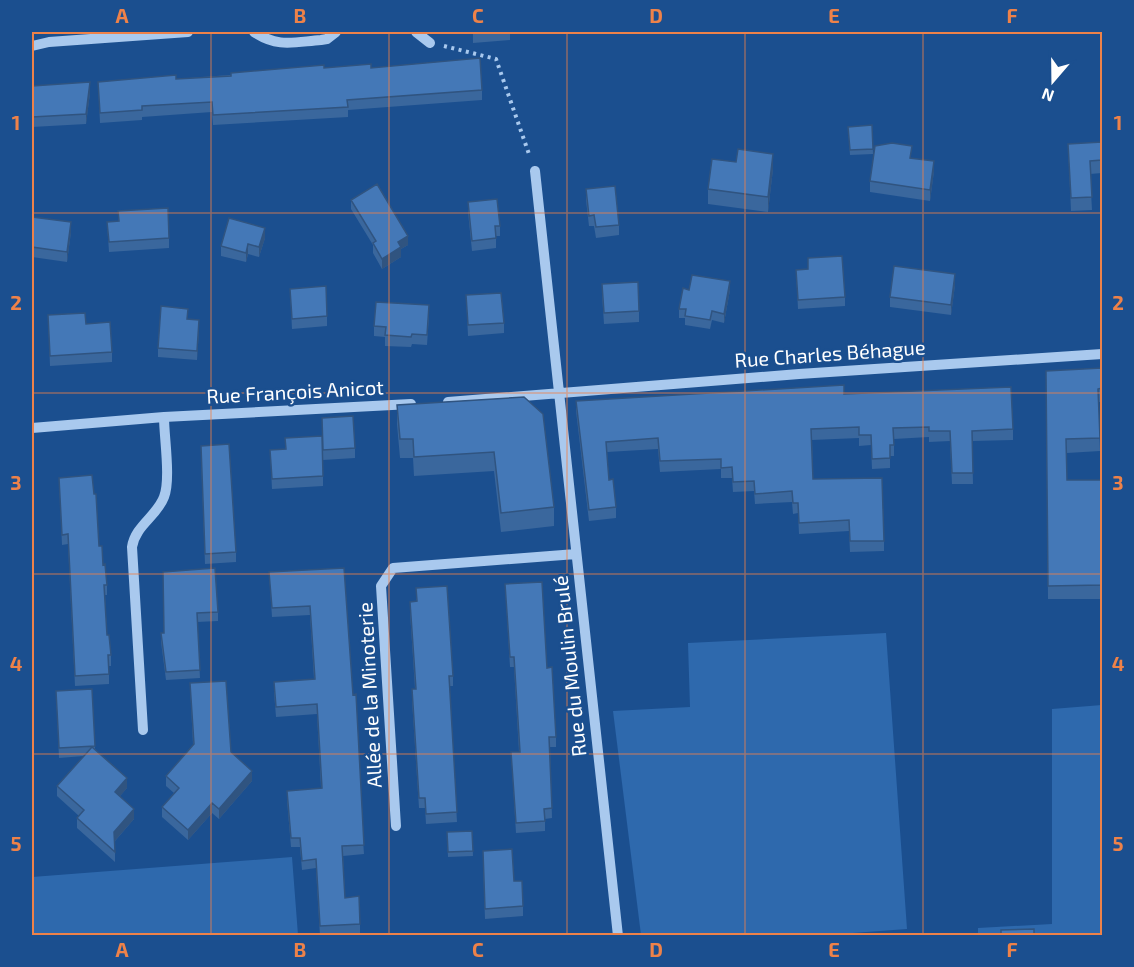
<svg xmlns="http://www.w3.org/2000/svg" width="1134" height="967" font-family="'Exo 2',sans-serif">
	<rect width="100%" height="100%" fill="#1b4f8f"/>
	<path fill="#2e69ad" d="M886,633l21,296 -95,7 -171,-1 -28,-224 77,-4 -2,-64z
		M1102,705v230h-124v-7l74,-4v-215z
		M292,857l6,78h-266v-58z"/>
	<g fill="none" stroke-linecap="round" stroke-linejoin="round">
		<path stroke="#a9c9ee" stroke-width="4" stroke-dasharray="3 4.5" stroke-linecap="butt" d="M444,46l52,13 34,98"/>
		<path stroke="#a9c9ee" stroke-width="10" d="M254,32c24,16 40,10 67,8l6,-1 9,-7
			M416,32l14,11
			M32,46l17,-4 139,-10
			M535,171l83,765
			M448,402l351,-28 303,-20
			M32,428l132,-11 247,-13
			M143,730l-11,-183c3,-21 25,-31 32,-50 7,-18 0,-60 0,-80
			M396,826l-15,-240 12,-18 183,-14"/>
	</g>
	<path fill="#3a679d" d="M473,32h37v8l-37,3z
		M324,68h47l111,22v10l-134,10v7l-135,8 -1,-13 -70,5v3l-42,3 -2,-41 78,-3z
		M32,86l58,7 -4,31 -54,3z
		M872,125l1,29 -23,1 -2,-28z
		M1102,142v31l-12,1 2,36 -21,1 -3,-67z
		M912,158l22,13 -4,30 -60,-9v-11z
		M736,162l37,7 -5,43 -60,-8v-15z
		M586,189l33,36v10l-23,3 -2,-12h-5l-3,-26z
		M351,200l57,45 -7,4v8l-19,12 -9,-16v-8l-22,-36z
		M468,202l32,24v10h-4v12l-24,3 -4,-39z
		M118,211l51,27v10l-60,4 -2,-30 11,-1z
		M32,217l39,15 -4,30 -35,-5z
		M265,238l-6,19 -11,-3 -2,8 -25,-6v-10z
		M796,270l49,27v9l-47,3z
		M955,285l-4,30 -61,-8v-10z
		M290,289l37,27v10l-35,3z
		M689,290h41l-6,33 -12,-3 -2,9 -25,-4v-7h-6v-9z
		M602,294l37,17v11l-35,2z
		M466,295l38,28v10l-36,3z
		M48,315l38,9 26,28v10l-62,4z
		M429,315l-2,30 -15,-1 -1,3 -26,-1v-9l-11,-1v-10z
		M188,319l11,10 -2,31 -39,-3v-9z
		M1102,368v34h-4l2,49 -33,2v27h35v119h-54l-2,-228z
		M844,394l169,35v11l-41,1 1,43h-21l-2,-43 -21,1v-5l-35,2v17h-4v12l-18,1 -1,-24 -12,1v-8l-47,2 1,39 71,62v10l-34,1 -1,-21 -50,3 -1,-21 -5,1 -1,-12 -37,2 -1,-13 -21,1 -1,-14h-11v-9l-61,3 -2,-23 -51,3 2,28 7,27v11l-27,3 -13,-110v-10z
		M524,397l30,110v19l-53,6 -7,-61 -80,5 -1,-18h-13l-3,-34v-19z
		M285,438l70,10v10l-32,2v-11v37l-51,3 -2,-39 15,-1z
		M201,456l35,96v10l-31,2z
		M59,478l35,16 5,52 8,39v10h-2l2,40 4,20v11h-2v18l-34,2 -7,-142 -6,1z
		M344,568l20,286 -21,2 2,42 15,26v10l-40,2 -4,-68 -14,2 -2,-23h-9l-4,-47v-9l34,-3 -4,-74 -41,3 -2,-25v-10l40,-3 -4,-64 -38,2 -3,-45z
		M163,572l55,40v9l-21,1 3,56 -34,2 -5,-38v-9h3z
		M505,584l42,84 9,69v10h-6l2,71 -7,1v12l-29,2 -5,-81h8l-5,-85h-4z
		M416,588l37,88v10h-4l8,136 -31,2 -1,-16h-6l-7,-108v-11h3l-5,-77v-10l6,-1z
		M190,683l41,69 21,29 -33,38 -7,-6 -24,27 -26,-23v-10l12,-14 -8,-7v-10l27,-31z
		M92,689l3,60 32,39 -7,8 14,23 -19,22v21l-38,-34v-10l2,-2 -22,-20v-10l27,-30 -25,2 -3,-67z
		M472,831l1,25 -25,1 -1,-25z
		M483,861l31,20 9,25v10l-38,3z"/>
	<path fill="#305480" d="M90,82v11l-4,31v-10z
		M773,154v15l-5,43v-15z
		M934,161v10l-4,30v-11z
		M71,222v10l-4,30v-10z
		M265,228v10l-6,19v-10z
		M408,236v9l-7,4v8l-19,12v-10l16,-17z
		M248,244v10l-2,8v-9z
		M955,274v11l-4,30v-10z
		M730,281v9l-6,33v-9z
		M199,320v9l-2,31v-9z
		M252,771v10l-33,38v-10z
		M127,778v10l-12,14v-10z
		M212,803v10l-24,27v-10z
		M134,809v10l-20,23v-10z"/>
	<path fill="#4478b7" stroke="#305480" stroke-width="1.5" d="M480,58l2,32 -135,10 1,7 -135,8 -1,-13 -70,4v4l-42,3 -2,-31 78,-7v4l55,-3v-3l93,-8v3l47,-4v4z
		M90,82l-4,32 -54,3v-31z
		M872,125l1,24 -23,1 -2,-23z
		M1102,142v18l-12,1 2,36 -21,1 -3,-54z
		M892,143l20,3 -2,12 24,3 -4,29 -60,-9 5,-35z
		M738,149l35,5 -5,43 -60,-8 4,-30 24,3z
		M377,184l31,52 -10,6 3,5 -19,12 -9,-16 3,-2 -25,-41z
		M615,186l4,39 -23,2 -2,-12 -5,1 -3,-27z
		M497,199l3,27h-5l1,12 -24,3 -4,-39z
		M168,208l1,30 -60,4 -2,-20 12,-1 -1,-10z
		M32,217l39,5 -4,30 -35,-5z
		M229,218l36,10 -6,19 -11,-3 -2,9 -25,-7z
		M842,256l3,41 -47,3 -2,-30 12,-1v-11z
		M894,266l61,8 -4,31 -61,-8z
		M692,275l38,6 -6,33 -12,-3 -2,9 -25,-4 1,-7h-7l4,-21 6,2z
		M638,282l1,29 -35,2 -2,-29z
		M326,286l1,30 -35,3 -2,-30z
		M501,293l3,30 -36,2 -2,-30z
		M376,302l53,3 -2,30 -15,-1 -1,3 -26,-2 1,-8 -12,-1z
		M161,306l27,3 -1,10 12,1 -2,31 -39,-3z
		M85,313l1,11 24,-2 2,30 -62,4 -2,-41z
		M1102,368v20l-4,1 2,49 -34,1 1,41h35v105l-54,1 -2,-215z
		M844,385v9l167,-7 2,42 -41,2 1,42h-21l-2,-42h-21v-4l-36,1 1,17h-4v13l-18,1 -1,-24h-12v-8l-48,2 2,50 69,-1 2,63h-34l-1,-21 -50,3 -1,-20h-5l-1,-12 -37,3 -1,-13 -21,1 -1,-15 -11,1v-9l-61,2 -2,-23 -52,4 3,38 4,-1 3,28 -27,3 -13,-109z
		M524,397l19,17 11,93 -53,6 -7,-61 -80,5 -1,-18h-13l-3,-34z
		M353,416l2,32 -32,2 -1,-32z
		M322,436l1,40 -51,3 -2,-29 16,-1 -1,-11z
		M229,444l7,108 -31,2 -4,-108z
		M92,475l2,19h2l3,52h3l1,19 2,-1 1,11 1,10h-3l3,50h2l2,20h-3l1,19 -34,2 -7,-142 -6,1 -3,-57z
		M215,568l3,44 -21,1 3,57 -34,2 -5,-39h3l-1,-61z
		M344,568l9,127 3,-1 8,151 -22,1 3,52 14,-2 1,28 -40,2 -4,-67 -14,2 -2,-23h-9l-4,-47 35,-3 -5,-84 -41,3 -2,-25 41,-3 -5,-73 -38,2 -3,-36z
		M542,582l5,86 5,-1 4,70h-7l3,71 -8,1 1,12 -29,2 -5,-71h9l-6,-95h-4l-5,-73z
		M447,586l6,90h-4l8,136 -31,2 -1,-16h-6l-7,-109h4l-6,-87 7,-1 -1,-13z
		M226,681l5,71 21,19 -33,38 -7,-6 -24,27 -26,-23 17,-19 -13,-12 28,-32 -4,-61z
		M92,689l3,57 -36,2 -3,-57z
		M92,747l35,31 -12,14 19,17 -20,23 1,20 -38,-34 7,-8 -27,-24z
		M472,831l1,20 -25,1 -1,-20z
		M512,849l2,32h8l1,25 -38,3 -2,-58z
		M1034,929v7h-33v-6z"/>
	<path fill="none" stroke="#ee8249" stroke-width="1.5" stroke-opacity="0.55" d="M211,32v904M389,32v904M567,32v904M745,32v904M923,32v904M32,213h1070M32,393h1070M32,574h1070M32,754h1070"/>
	<g text-anchor="middle" stroke-width="5" stroke-linejoin="round" paint-order="stroke">
		<g font-size="20" fill="#fff" stroke="#1b4f8f">
			<text transform="translate(830 354) rotate(-4)" y="7">Rue Charles Béhague</text>
			<text transform="translate(295 392) rotate(-3)" y="7">Rue François Anicot</text>
			<text transform="translate(570 666) rotate(-96)" y="7">Rue du Moulin Brulé</text>
			<text transform="translate(370 695) rotate(-93)" y="7">Allée de la Minoterie</text>
		</g>
	</g>
	<rect width="1134" height="967" fill="none" stroke="#1b4f8f" stroke-width="66"/>
	<g transform="translate(1053 81) rotate(200)" stroke="#1b4f8f" stroke-width="4.5" paint-order="stroke">
	<path d="M0-4.5L10 22L0 15L-10 22Z" fill="#ffffff"/>
	<text y="-9" font-size="16" font-weight="bold" text-anchor="middle" fill="#ffffff">N</text>
	</g>
	<rect x="33" y="33" width="1068" height="901" fill="none" stroke="#ee8249" stroke-width="2"/>
	<g font-size="20" text-anchor="middle" font-weight="bold" fill="#ee8249">
		<text x="122" y="23">A</text>
		<text x="300" y="23">B</text>
		<text x="478" y="23">C</text>
		<text x="656" y="23">D</text>
		<text x="834" y="23">E</text>
		<text x="1012" y="23">F</text>
		<text x="16" y="130">1</text>
		<text x="1118" y="130">1</text>
		<text x="16" y="310">2</text>
		<text x="1118" y="310">2</text>
		<text x="16" y="490">3</text>
		<text x="1118" y="490">3</text>
		<text x="16" y="671">4</text>
		<text x="1118" y="671">4</text>
		<text x="16" y="851">5</text>
		<text x="1118" y="851">5</text>
		<text x="122" y="957">A</text>
		<text x="300" y="957">B</text>
		<text x="478" y="957">C</text>
		<text x="656" y="957">D</text>
		<text x="834" y="957">E</text>
		<text x="1012" y="957">F</text>
	</g>
</svg>
